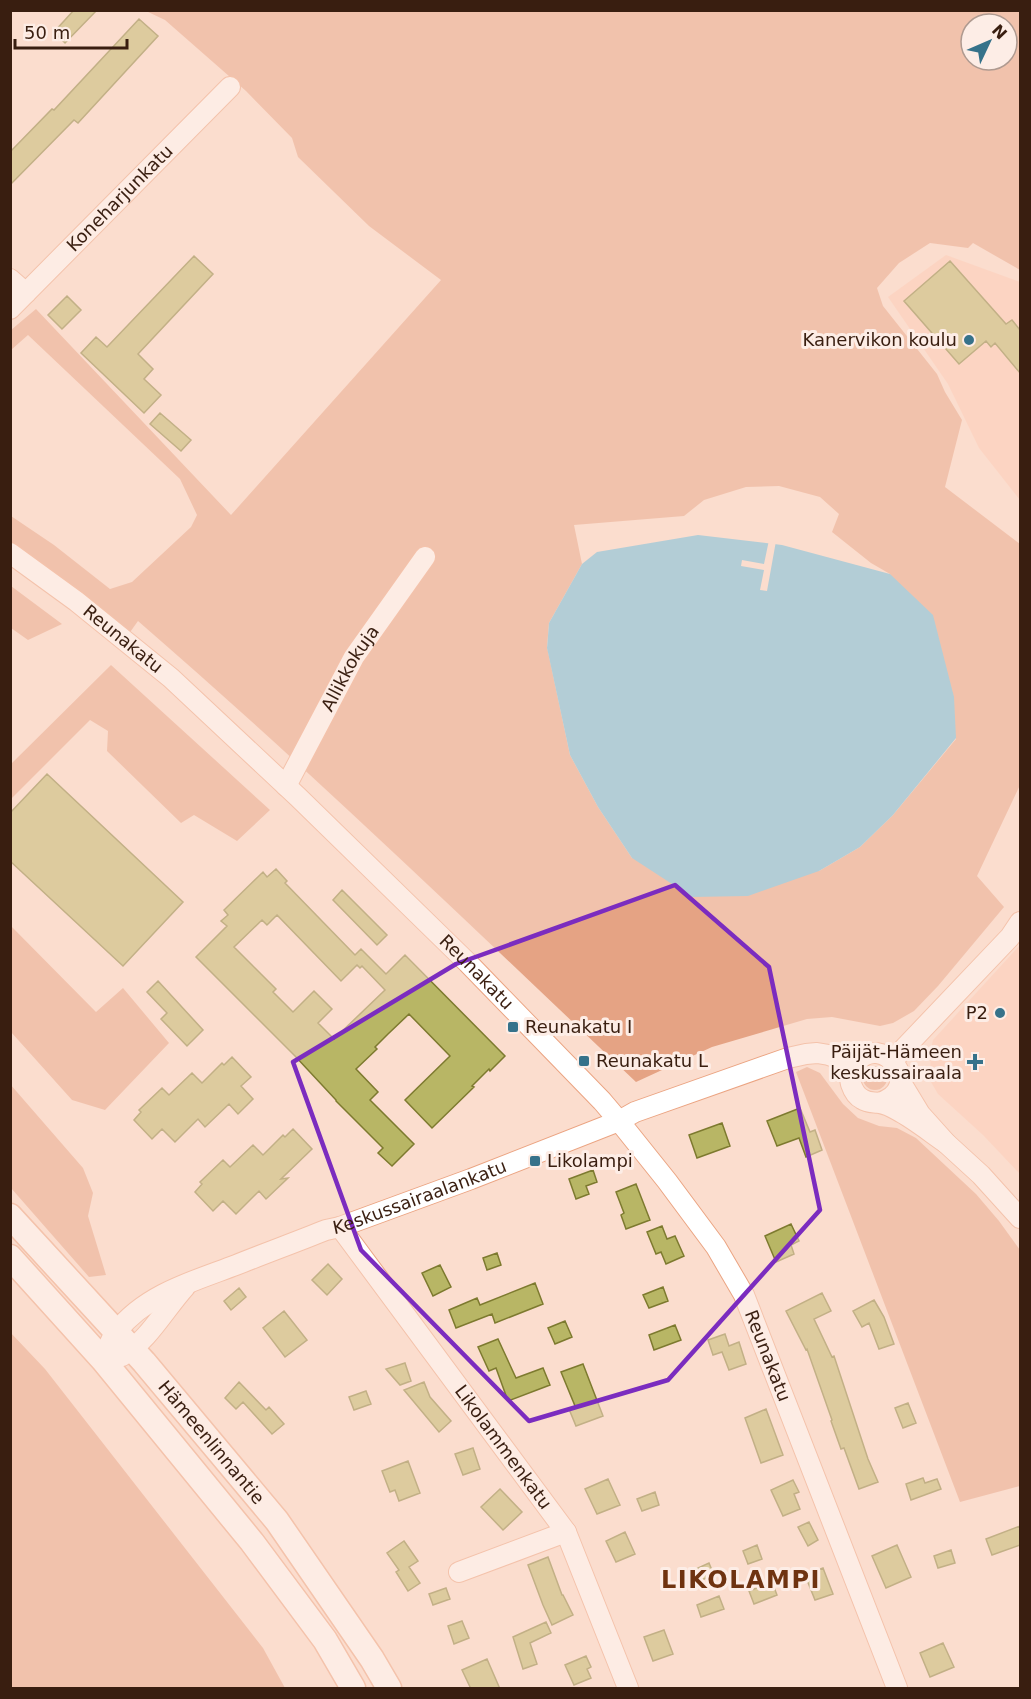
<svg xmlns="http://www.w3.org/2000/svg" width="1031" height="1699" font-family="'DejaVu Sans',sans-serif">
	<rect width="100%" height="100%" fill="#fbddce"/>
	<path fill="#fccbb4" d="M946,255l74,27v218l-41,-52 -31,-64 -60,-87z
		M1020,945v229l-37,-39 -45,-41 -7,-12 -1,-29 3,-13z"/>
	<path fill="#e5a384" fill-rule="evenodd" d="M146,11h874v259l-47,-27 -5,5 -38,-5 -31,20 -22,25 6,18 54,68 8,18 17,28 -17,67 75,57v241l-43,91 27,31 -66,79 -24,25 -21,12 -13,3 -48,-9 -25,2 -95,28 -76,35c-165,-156 -327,-313 -498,-461l-10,14 -117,-90v-29l43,29 56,44 22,-7 59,-55 6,-12 -17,-36 -152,-144 -17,15v-20l25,-21 195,206 210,-235 -72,-54 -71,-69 -6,-19 -46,-47 -81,-71zM971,24h36v36h-36zM779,486l41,11 19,17 -7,18 39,31 19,11 66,165 -63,76 -33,32 -41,24 -187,-13 -34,-51 -28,-52 -23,-108 2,-24 33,-59 -8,-39 110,-9 20,-16 42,-13z
		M10,586h1l51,38 -34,16 -17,-12z
		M111,665l159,145 -33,31 -43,-26 -13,8 -74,-72 1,-20 -18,-11 -79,79v-35z
		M10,925l86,87 27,-24 46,55 -64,67 -33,-10 -61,-68z
		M863 1078a12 12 0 1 1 24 0a12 12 0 1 1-24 0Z
		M807,1067l13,6 23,31 15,14 21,8 18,2 19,10 60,56 23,27 21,29v236l-60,16 -164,-430z
		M10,1084l73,84 10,25 -5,23 18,59 -17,2 -78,-89z
		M10,1332l35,37 218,279 22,40h-274z"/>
	<path fill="#5cbadf" d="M698,535l84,10 108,29 43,41 21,82 2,41 -63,77 -33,32 -41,24 -71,25 -56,1 -60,-39 -34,-51 -28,-52 -23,-107 2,-25 33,-59 15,-12z"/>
	<path fill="#fbddce" d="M769,540l7,1 -9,50 -7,-1 4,-20 -23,-4 1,-6 22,4z"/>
	<path fill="#b8b665" stroke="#7d7a2f" stroke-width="1.5" fill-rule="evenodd" d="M74,10h23l-32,33 -11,-11z
		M139,19l19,17 -80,87 -4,-3 -64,65v-33l42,-43 2,1z
		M194,256l19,18 -75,80 15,15 -9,10 17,16 -17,18 -63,-60 15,-16 11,10z
		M950,261l56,63 6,-4 8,10v43l-25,-30 -4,4 -5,-6 -27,23 -55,-63z
		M67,296l14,14 -19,19 -14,-14z
		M160,413l31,27 -10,11 -31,-27z
		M47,774l136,128 -60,64 -113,-105v-48z
		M276,869l11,12 -2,2 70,72 6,-6 25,25 19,-19 100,101 -15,15 -1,-2 -17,17 2,1 -42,41 -27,-28 45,-44 -41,-42 -21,20 -13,13 2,2 -21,20 22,23 -8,8 44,44 -22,22 -14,-13 5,-5 -47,-47v-1l-41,-44 -99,-99 31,-31 -6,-5 7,-6 -4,-5 39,-38 4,5zM277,915l64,66 16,-16 3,3 2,-2 23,24 -51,49 -16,-16 14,-14 -18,-18 -21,21 -20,-20 3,-3 -42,-42 28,-27 5,5z
		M342,890l45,45 -10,10 -44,-45z
		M158,981l45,49 -16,16 -26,-27 6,-6 -20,-21z
		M232,1057l19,20 -10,9 12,13 -15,15 -9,-10 -24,23 -7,-8 -23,23 -13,-13 -10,10 -18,-19 7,-8 -2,-2 23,-22 7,7 23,-22 10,10 20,-20 2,2z
		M800,1108l10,24 5,-2 7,20 -16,7 -7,-19 -22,8 -10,-25z
		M722,1123l8,23 -33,12 -8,-23z
		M293,1129l19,20 -31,30 7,-1 -22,21 -7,-8 -23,23 -13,-13 -10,10 -18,-19 7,-8 -2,-2 23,-22 7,7 23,-22 10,10 20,-20 2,2z
		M593,1170l4,12 -11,4 3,8 -13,5 -7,-20z
		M636,1184l14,36 -24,9 -5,-14 3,-2 -8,-21z
		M791,1224l8,17 -8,4 3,9 -18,8 -11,-26z
		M662,1226l5,13 8,-3 9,20 -18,8 -5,-12 -5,2 -9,-22z
		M497,1253l4,12 -14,5 -4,-12z
		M328,1264l14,15 -15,16 -15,-15z
		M440,1265l11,22 -18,9 -11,-23z
		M535,1283l8,21 -48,19 -3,-9 -36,14 -7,-18 28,-12 3,7z
		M663,1287l5,14 -19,7 -6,-13z
		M239,1288l7,9 -15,13 -7,-9z
		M822,1293l9,18 -17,8 18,38 2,-1 34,103 10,23 -19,7 -15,-41 -3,1 -10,-28 1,-1 -25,-71 -1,1 -20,-39z
		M874,1300l10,17 10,27 -15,5 -10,-26 -7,4 -9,-16z
		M284,1311l23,29 -22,17 -22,-29z
		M565,1321l7,16 -17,7 -7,-16z
		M675,1325l6,15 -27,10 -5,-15z
		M725,1334l4,12 10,-4 7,22 -17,6 -7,-18 -9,3 -5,-15z
		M498,1339l18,39 27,-10 7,17 -42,16 -12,-33 -7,3 -11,-24z
		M405,1363l6,18 -11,4 -14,-16z
		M583,1364l20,52 -27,10 -7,-17 6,-3 -14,-34z
		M239,1382l27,28 3,-3 15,17 -12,10 -29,-32 -7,7 -11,-11z
		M424,1382l6,15 21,24 -12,11 -35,-42z
		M366,1391l5,13 -17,6 -5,-13z
		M908,1403l8,20 -13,5 -8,-20z
		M766,1409l17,46 -22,8 -16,-45z
		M473,1448l7,21 -17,6 -8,-21z
		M408,1461l12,32 -21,8 -4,-11 -5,2 -8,-21z
		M923,1478l2,5 12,-4 4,10 -30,11 -5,-16z
		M608,1479l12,26 -23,9 -12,-25z
		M793,1480l6,12 -5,2 6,15 -17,7 -12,-26z
		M500,1489l22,23 -19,18 -22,-23z
		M655,1492l4,13 -17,6 -5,-12z
		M809,1522l9,18 -10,6 -10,-19z
		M1020,1526v19l-28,10 -6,-16z
		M625,1532l10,22 -19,8 -10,-21z
		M404,1541l14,20 -9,6 11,16 -12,8 -12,-19 3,-2 -12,-17z
		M757,1545l5,14 -14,5 -5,-13z
		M897,1545l14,32 -25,11 -14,-32z
		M951,1550l4,13 -17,5 -4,-12z
		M548,1557l14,38h1l10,20 -21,10 -9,-20 -15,-40z
		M709,1563l5,12 -20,8 -5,-11z
		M823,1568l10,26 -18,6 -10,-25z
		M772,1582l5,13 -23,9 -5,-13z
		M446,1588l4,11 -17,6 -4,-11z
		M719,1596l5,13 -23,8 -4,-12z
		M462,1621l7,17 -15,6 -6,-18z
		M546,1622l5,11 -21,10 7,21 -14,5 -10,-32z
		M664,1630l9,24 -20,7 -9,-24z
		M943,1643l11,24 -24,10 -10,-24z
		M586,1656l5,11 -4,2 4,9 -17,7 -9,-20z
		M487,1659l13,30h-29l-9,-19z"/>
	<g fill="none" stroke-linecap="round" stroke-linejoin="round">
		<g stroke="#eba482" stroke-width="22">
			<g id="minor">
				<path d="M10,279l16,14"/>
				<path id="s1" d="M10,309l220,-222"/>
				<path id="s2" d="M10,553l66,48 95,77 127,119 170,166 134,138 17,20 48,60 49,66 28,48 153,393"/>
				<path id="s3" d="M286,786l68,-129 71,-100"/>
				<path d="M893,1060l117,-123 10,-15"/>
				<path d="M900,1081l20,33 26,29 35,32 39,43"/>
				<path d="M879,1103c48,-15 3,-73 -23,-40 -5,6 -7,14 -5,21 2,6 5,12 11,15 6,4 11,3 17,4 6,1 13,4 18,7 17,9 33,22 49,33"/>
				<path id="s4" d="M340,1227l226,305 62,156"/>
				<path id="s5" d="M103,1360c4,-10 7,-21 14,-29 29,-37 77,-50 119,-66 30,-12 60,-23 90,-35l14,-3 131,-48 148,-58 16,-9 153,-54 18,-4 11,-1 12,2 26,9"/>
				<path d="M103,1360c6,-1 13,-2 19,-4 26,-15 43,-47 63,-69"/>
				<path d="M459,1572l107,-40"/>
			</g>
		</g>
		<g stroke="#eba482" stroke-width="27">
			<g id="major">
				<path id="s6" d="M10,1216l134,146 133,159 95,138 17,29"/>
				<path d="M10,1257l93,103 149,182 73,98 28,48"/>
			</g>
		</g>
		<use href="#minor" stroke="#fff" stroke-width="20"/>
		<use href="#major" stroke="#fff" stroke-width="24"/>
	</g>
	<path d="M0 0H1031V1699H0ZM675,885l94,82 51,243 -152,170 -139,41 -168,-171 -68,-188 163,-98z" fill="#fbddce" fill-opacity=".55" fill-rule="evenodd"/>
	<path fill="none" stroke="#7b2cbf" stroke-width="4.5" stroke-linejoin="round" d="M675,885l94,82 51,243 -152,170 -139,41 -168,-171 -68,-188 163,-98z"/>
	<g fill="#36728a" stroke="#fdede6" stroke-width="2">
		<circle cx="969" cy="340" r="6"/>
		<circle cx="1000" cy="1013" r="6"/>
		<rect x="507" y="1021" width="12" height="12" rx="3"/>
		<rect x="578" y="1055" width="12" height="12" rx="3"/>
		<path d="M972 1053h6v6h6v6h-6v6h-6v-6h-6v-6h6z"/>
		<rect x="529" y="1155" width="12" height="12" rx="3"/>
	</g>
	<g text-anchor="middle" stroke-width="6" stroke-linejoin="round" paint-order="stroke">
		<g font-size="18" fill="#391e10" stroke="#fdede6">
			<text dy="6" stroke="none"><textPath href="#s1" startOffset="156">Koneharjunkatu</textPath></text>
			<text dy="6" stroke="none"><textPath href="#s2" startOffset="142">Reunakatu</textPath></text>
			<text dy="6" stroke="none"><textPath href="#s3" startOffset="134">Allikkokuja</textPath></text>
			<text dy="6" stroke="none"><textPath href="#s2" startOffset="628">Reunakatu</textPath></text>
			<text dy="6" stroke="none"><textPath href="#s5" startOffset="366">Keskussairaalankatu</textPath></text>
			<text dy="6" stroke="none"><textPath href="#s2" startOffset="1114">Reunakatu</textPath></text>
			<text dy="6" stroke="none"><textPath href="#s6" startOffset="303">Hämeenlinnantie</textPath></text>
			<text dy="6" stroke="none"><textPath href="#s4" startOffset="274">Likolammenkatu</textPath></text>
		</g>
		<g font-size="18" fill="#391e10" stroke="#fdede6" text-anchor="end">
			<text x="957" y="346">Kanervikon koulu</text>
			<text x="988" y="1019">P2</text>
			<text x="525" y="1033" text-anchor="start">Reunakatu I</text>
			<text x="962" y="1058">Päijät-Hämeen<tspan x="962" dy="21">keskussairaala</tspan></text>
			<text x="596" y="1067" text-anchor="start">Reunakatu L</text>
			<text x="547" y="1167" text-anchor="start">Likolampi</text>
		</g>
		<g font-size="24" font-weight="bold" letter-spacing="1.5" fill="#6f3310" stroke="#fdede6">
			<text x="741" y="1588">LIKOLAMPI</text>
		</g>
	</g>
	<rect width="1031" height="1699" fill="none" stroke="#391e10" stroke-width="24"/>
	<g transform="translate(989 42) rotate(46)"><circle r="28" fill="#fdede6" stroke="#af9a90" stroke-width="1.5"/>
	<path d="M0-4.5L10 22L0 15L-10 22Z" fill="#36728a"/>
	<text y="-9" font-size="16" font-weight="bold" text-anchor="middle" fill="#391e10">N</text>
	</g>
	<path d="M15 39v9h112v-9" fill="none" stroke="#391e10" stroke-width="3"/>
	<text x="24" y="39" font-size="18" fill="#391e10" stroke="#fdede6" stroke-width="4.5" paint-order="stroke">50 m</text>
</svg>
